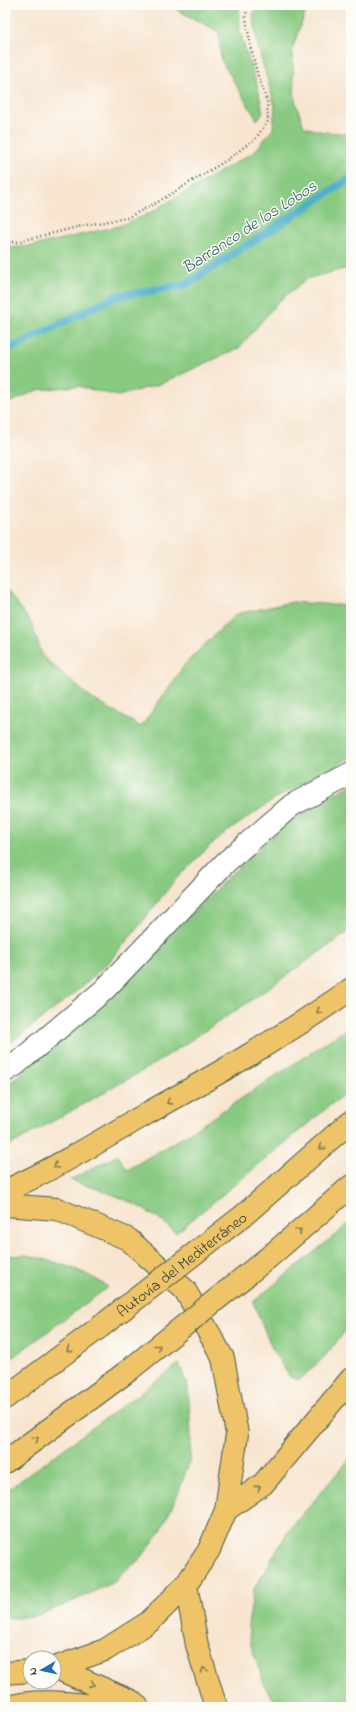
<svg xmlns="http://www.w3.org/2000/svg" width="356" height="1712" font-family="'Indie Flower',sans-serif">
	<rect width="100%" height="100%" fill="#fdfcf7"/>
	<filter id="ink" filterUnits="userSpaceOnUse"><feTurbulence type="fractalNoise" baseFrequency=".025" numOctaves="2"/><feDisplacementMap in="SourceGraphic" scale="8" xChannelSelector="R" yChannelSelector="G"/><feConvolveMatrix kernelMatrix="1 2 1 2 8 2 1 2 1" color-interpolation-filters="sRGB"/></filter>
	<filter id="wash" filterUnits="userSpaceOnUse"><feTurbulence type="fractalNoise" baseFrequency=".012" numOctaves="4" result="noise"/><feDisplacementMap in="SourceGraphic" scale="16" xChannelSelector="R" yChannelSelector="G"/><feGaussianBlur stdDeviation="0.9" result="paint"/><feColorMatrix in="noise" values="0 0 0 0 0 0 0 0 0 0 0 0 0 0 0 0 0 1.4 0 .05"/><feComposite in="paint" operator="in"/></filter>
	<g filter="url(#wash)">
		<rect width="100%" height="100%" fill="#f7e5d0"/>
		<path fill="#89ca82" stroke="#54845b" d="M168,5h71l1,28 18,55 5,25 -6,7 -36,-60 -2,-28z
			M257,5h51l-16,45 3,51 9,26 20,5 27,2v133l-45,12 -28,23 -39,46 -79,36 -42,12 -40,-10 -41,4 -32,15v-157l27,-2 87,-20 25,-10 110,-64 19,-23 2,-23 -16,-55 -6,-35z
			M5,588l27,36 10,32 49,42 50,29 45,-64 50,-49 57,-12 58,4v151l-78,43 -56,39 -42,41 -40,51 -27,32 -38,34 -65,50z
			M351,785v145l-104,73 -94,62 -148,83v-61l103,-89 118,-119 60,-55 34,-23z
			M351,1026v62l-175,145c-33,-30 -65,-40 -106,-53l48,-25 9,15 59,-35z
			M351,1222v102l-27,33 -25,23 -9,-3 -16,-24 -21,-51z
			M27,1255c29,7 56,14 81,32l-103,76v-107z
			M179,1364l9,23 3,48 -1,24 -12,35 -18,38 -19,26 -27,24 -49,23 -27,10 -22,3 -11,-1v-125z
			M351,1457v250h-72l-14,-20 -14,-42 -3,-19 6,-37 35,-59z"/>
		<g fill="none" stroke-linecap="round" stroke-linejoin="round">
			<path stroke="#4eb1cd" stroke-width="8" d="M5,351l111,-55 69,-11 166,-107"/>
		</g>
	</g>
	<g filter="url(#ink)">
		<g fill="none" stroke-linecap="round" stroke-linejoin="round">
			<g stroke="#3f564b" stroke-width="24">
				<path id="minor" d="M5,1071l10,-6 89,-75 122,-128 66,-57 59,-31"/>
			</g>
			<g stroke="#3f564b" stroke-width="24">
				<path id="highway" d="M5,1191c49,-22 95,-50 141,-77 70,-39 140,-79 205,-125
					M5,1205l52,4 71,30 57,51 38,68 14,76 -11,76 -17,40 -23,35 -37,37 -44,28 -51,18
					M244,1215l107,-94
					M269,1257l82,-71
					M5,1398l95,-71
					M5,1462l123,-91
					M226,1510l37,-26 88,-105
					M186,1585l11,60 17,56 3,6
					M56,1668l75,33 7,6
					M5,1673l25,-2
					M9,1707c28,-9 66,-3 95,0"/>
			</g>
			<path stroke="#3f564b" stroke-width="2.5" stroke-dasharray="1 3" stroke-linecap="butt" d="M5,242h12l69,-17 41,-7 29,-15 71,-43 29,-22 12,-17 -1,-20 -9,-25 -7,-27 -5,-31 1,-13"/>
			<use href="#minor" stroke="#fff" stroke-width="22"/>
			<use href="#highway" stroke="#efc469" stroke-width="22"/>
			<g stroke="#3f564b" stroke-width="24" stroke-linecap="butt">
				<g id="highway-bridge">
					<path id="s1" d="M100,1327l144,-112"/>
					<path d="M128,1371l141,-114"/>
				</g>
			</g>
			<use href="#highway-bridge" stroke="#efc469" stroke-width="22"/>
		</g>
		<defs><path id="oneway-chevron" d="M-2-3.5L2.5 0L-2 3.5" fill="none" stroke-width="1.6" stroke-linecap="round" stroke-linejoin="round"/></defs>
		<g stroke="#7d7a4c">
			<use href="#oneway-chevron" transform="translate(319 1011) rotate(146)"/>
			<use href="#oneway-chevron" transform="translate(169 1102) rotate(150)"/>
			<use href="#oneway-chevron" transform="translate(322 1147) rotate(139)"/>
			<use href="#oneway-chevron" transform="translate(56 1166) rotate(150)"/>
			<use href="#oneway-chevron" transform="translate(299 1231) rotate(-41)"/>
			<use href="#oneway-chevron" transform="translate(158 1347) rotate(-39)"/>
			<use href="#oneway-chevron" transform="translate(69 1350) rotate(143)"/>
			<use href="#oneway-chevron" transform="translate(36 1439) rotate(-36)"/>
			<use href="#oneway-chevron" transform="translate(258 1488) rotate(-36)"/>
			<use href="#oneway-chevron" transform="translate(204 1670) rotate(-107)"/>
			<use href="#oneway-chevron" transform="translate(92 1684) rotate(24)"/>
		</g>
	</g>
	<g text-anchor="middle" stroke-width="3" stroke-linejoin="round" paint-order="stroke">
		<g font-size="16" fill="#1f3d34" stroke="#fdfcf7">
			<text dy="6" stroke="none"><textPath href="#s1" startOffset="103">Autovía del Mediterráneo</textPath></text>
		</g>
		<g font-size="17" font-style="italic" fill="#2d6062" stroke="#fdfcf7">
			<text transform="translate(249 226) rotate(-33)" y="6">Barranco de los Lobos</text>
		</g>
	</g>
	<rect width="356" height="1712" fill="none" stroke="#fdfcf7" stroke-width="20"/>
	<g transform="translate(42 1670) rotate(261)"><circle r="19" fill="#fdfcf7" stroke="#a4b0a9"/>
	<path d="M0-3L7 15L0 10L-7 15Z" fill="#1f6fb2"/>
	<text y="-6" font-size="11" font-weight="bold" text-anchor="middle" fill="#1f3d34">N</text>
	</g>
</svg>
